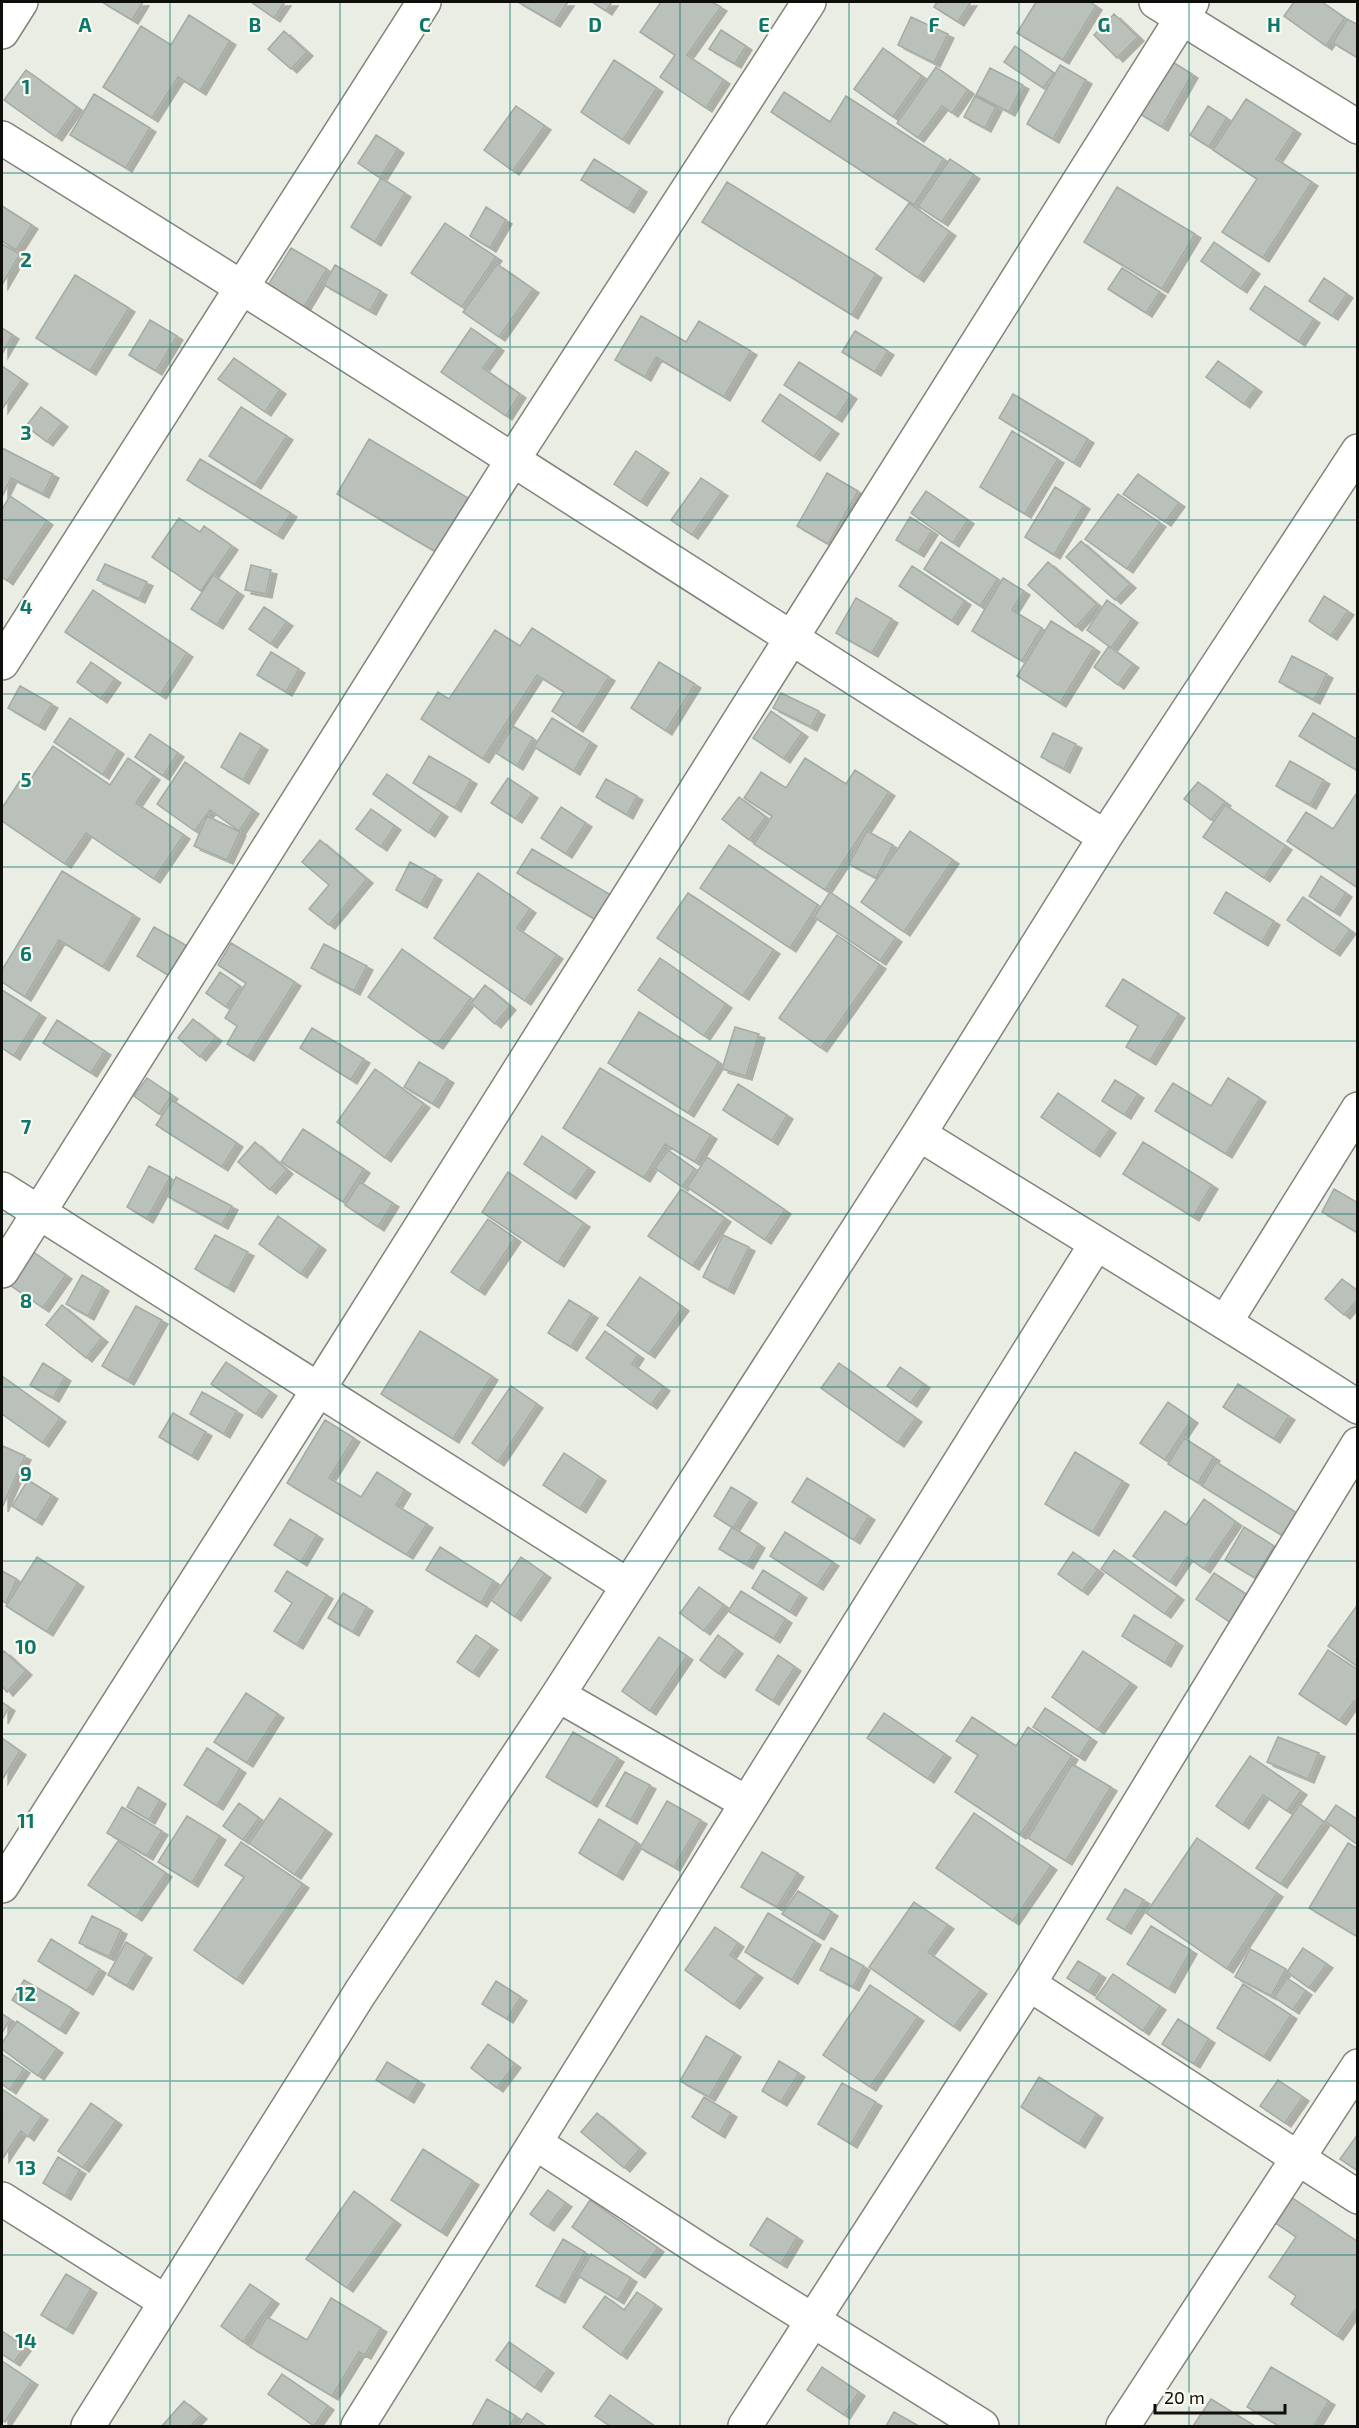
<svg xmlns="http://www.w3.org/2000/svg" width="1359" height="2428" font-family="'Exo 2',sans-serif">
	<defs>
		<filter id="shadow"><feDropShadow dx="6" dy="4" stdDeviation="0" flood-color="#0004"/></filter>
	</defs>
	<rect width="100%" height="100%" fill="#eaede3"/>
	<path fill="#b9c1ba" stroke="#a3aba4" stroke-width="1.5" filter="url(#shadow)" d="M102,2h41l-11,18z
		M251,2h34l-11,16z
		M518,2h50l-14,21z
		M592,2h20l-6,9z
		M661,2h51l9,5 -34,48 37,25 -18,28 -46,-31 15,-22 -35,-23z
		M937,2h34l-13,20 -24,-15z
		M1036,2h54l6,4 -33,54 -46,-27z
		M1294,2h28l23,16 -19,28 -42,-30z
		M1114,14l24,23 -21,21 -23,-23z
		M189,15l41,26 -30,50 -22,-14 -26,41 -49,-31 38,-61 30,19z
		M911,17l37,17 -14,29 -36,-18z
		M1347,19l11,6v33l-25,-15z
		M721,30l25,16 -11,18 -26,-15z
		M284,31l23,21 -16,17 -23,-20z
		M1015,46l39,27 -11,15 -39,-26z
		M883,48l39,28 -29,41 -39,-28z
		M614,60l43,28 -34,52 -42,-28z
		M1171,61l21,13 -30,53 -22,-13z
		M1060,65l26,15 -33,59 -26,-15z
		M936,67l32,23 -16,23 -10,-7 -24,32 -21,-15z
		M990,68l33,17 -14,27 -33,-17z
		M26,70l51,37 -21,30 -52,-37z
		M784,92l46,30 16,-26 98,63 -30,46 -143,-93z
		M94,94l56,34 -24,40 -56,-33z
		M975,96l21,11 -11,21 -21,-11z
		M1246,99l49,31 -19,29 36,23 -49,76 -41,-26 35,-53 -44,-29z
		M516,106l29,20 -32,45 -29,-21z
		M1208,106l19,12 -18,29 -19,-12z
		M376,135l22,14 -18,29 -22,-15z
		M594,159l47,29 -13,21 -47,-29z
		M950,159l24,16 -32,47 -24,-16z
		M381,178l24,15 -30,49 -24,-15z
		M727,182l149,92 -24,41 -150,-93z
		M1117,187l78,47 -33,55 -78,-47z
		M909,203l41,29 -32,46 -42,-29z
		M2,206l30,19 -16,25 -14,-9z
		M486,207l20,13 -16,28 -20,-12z
		M445,223l51,34 -34,50 -51,-34z
		M1214,242l40,28 -13,19 -40,-28z
		M2,244l18,10 -18,31z
		M291,248l36,21 -23,38 -36,-22z
		M497,264l36,25 -34,48 -36,-25z
		M335,265l46,26 -11,20 -46,-26z
		M1122,268l38,24 -14,21 -38,-24z
		M75,275l54,33 -39,63 -54,-33z
		M1324,278l23,16 -15,22 -23,-15z
		M1265,286l49,33 -15,23 -49,-33z
		M641,316l45,26 13,-21 52,30 -27,46 -68,-40 -11,20 -30,-17z
		M150,320l27,16 -21,35 -27,-16z
		M2,328l11,7 -11,19z
		M471,328l27,19 -15,21 37,26 -14,22 -65,-44z
		M855,331l33,20 -13,21 -33,-20z
		M234,358l46,32 -15,22 -47,-33z
		M1218,361l38,27 -12,16 -38,-27z
		M799,362l52,33 -15,23 -52,-33z
		M2,366l20,14 -20,29z
		M780,394l53,36 -19,27 -52,-36z
		M1013,394l75,45 -14,24 -75,-45z
		M41,407l21,16 -15,19 -21,-16z
		M241,407l46,29 -32,49 -46,-29z
		M1012,431l46,28 -33,55 -45,-27z
		M369,439l99,59 -32,54 -99,-58z
		M2,448l51,26 -10,20 -32,-16 -9,19z
		M636,451l27,18 -22,33 -27,-18z
		M200,459l91,54 -14,22 -90,-55z
		M827,473l31,18 -30,53 -31,-18z
		M1138,474l41,29 -14,19 -42,-28z
		M701,478l21,14 -30,43 -21,-15z
		M1055,487l29,18 -30,50 -29,-18z
		M926,491l42,29 -15,23 -42,-30z
		M1118,494l42,29 -33,46 -42,-30z
		M10,496l37,25 -40,60 -5,-4v-68z
		M910,517l22,14 -14,22 -22,-13z
		M179,518l21,14 4,-6 28,20 -31,45 -49,-34z
		M1081,541l49,43 -15,16 -49,-43z
		M941,542l57,37 -18,27 -56,-37z
		M1048,562l49,42 -21,23 -48,-42z
		M105,564l42,18 -8,17 -42,-19z
		M251,565l20,5 -5,24 -21,-4z
		M912,566l53,35 -13,20 -53,-35z
		M213,575l25,17 -21,33 -26,-16z
		M1003,578l21,13 -12,19 30,18 -20,33 -50,-30z
		M93,590l94,63 -27,42 -95,-63z
		M1324,596l24,15 -17,25 -22,-15z
		M856,598l36,21 -20,34 -36,-20z
		M1107,600l25,19 -21,29 -24,-18z
		M264,607l23,15 -16,22 -22,-15z
		M1051,621l43,27 -34,55 -43,-27z
		M532,628l77,49 -32,51 -25,-17 12,-19 -27,-17 -54,84 -62,-40 17,-27 11,7 46,-69 25,16z
		M1109,646l24,18 -15,21 -24,-18z
		M271,652l28,17 -13,23 -29,-17z
		M1292,656l35,18 -13,26 -35,-18z
		M91,662l24,17 -14,20 -24,-17z
		M659,662l36,22 -29,47 -35,-23z
		M20,686l32,18 -13,22 -31,-18z
		M781,693l38,18 -8,16 -38,-19z
		M771,711l31,22 -18,26 -31,-21z
		M1313,713l45,27v31l-59,-35z
		M70,718l48,32 -15,25 -49,-33z
		M552,718l39,24 -17,29 -40,-24z
		M513,726l20,12 -16,28 -21,-13z
		M240,733l22,13 -19,34 -22,-13z
		M1053,733l23,11 -12,25 -23,-12z
		M150,734l28,19 -15,23 -28,-19z
		M53,746l57,39 18,-27 26,18 -18,27 48,32 -30,44 -68,-46 -21,31 -63,-43v-13l23,-35 7,4z
		M429,756l42,24 -16,28 -42,-25z
		M805,758l41,26 9,-14 34,22 -64,98 -71,-46 18,-28 -28,-18 17,-26 25,16z
		M1290,761l34,19 -14,25 -34,-19z
		M185,762l68,48 -14,21 -29,-21 -15,21 -38,-27z
		M387,774l55,39 -13,20 -56,-39z
		M508,778l24,16 -16,25 -25,-16z
		M606,779l31,17 -10,19 -31,-18z
		M1198,782l27,20 -14,18 -27,-21z
		M1358,791v97l-71,-47 19,-29 27,17z
		M739,797l27,20 -17,23 -27,-21z
		M1225,805l61,41 -22,32 -61,-41z
		M561,807l25,16 -20,31 -25,-16z
		M371,809l24,17 -14,21 -25,-18z
		M207,816l33,16 -13,28 -33,-14z
		M867,831l26,14 -17,33 -27,-14z
		M910,831l43,29 -49,72 -43,-30z
		M320,840l47,39 -38,46 -20,-16 20,-24 -27,-23z
		M729,845l89,60 -28,43 -90,-60z
		M532,849l79,46 -15,25 -79,-47z
		M410,862l26,14 -15,28 -25,-14z
		M62,871l72,44 -31,52 -44,-27 -34,57 -23,-15v-12z
		M478,873l52,36 -13,19 40,27 -32,46 -91,-63z
		M1321,876l25,17 -12,19 -25,-16z
		M830,892l66,46 -16,23 -66,-44z
		M1226,892l48,29 -12,21 -48,-29z
		M688,893l86,57 -31,46 -86,-58z
		M1303,897l47,33 -16,22 -47,-32z
		M154,927l35,20 -18,30 -34,-21z
		M837,935l43,30 -59,83 -42,-30z
		M231,943l64,39 -47,75 -21,-13 10,-18 -12,-8 21,-35 -28,-18z
		M324,944l43,22 -13,25 -43,-23z
		M402,949l69,49 -34,47 -69,-48z
		M660,958l66,46 -22,32 -66,-46z
		M220,972l20,14 -14,21 -20,-14z
		M1123,979l56,35 -29,47 -24,-14 12,-21 -32,-20z
		M485,985l25,21 -15,18 -24,-21z
		M2,990l38,24 -26,42 -12,-8z
		M639,1012l80,50 -31,51 -80,-50z
		M193,1019l23,18 -16,20 -22,-19z
		M57,1020l48,31 -14,22 -48,-30z
		M735,1027l24,7 -13,42 -24,-7z
		M312,1028l52,31 -13,21 -51,-32z
		M419,1062l29,17 -15,25 -29,-17z
		M600,1068l111,67 -16,27 -30,-18 -21,34 -81,-50z
		M375,1069l49,35 -39,54 -48,-36z
		M147,1078l25,17 -13,19 -25,-18z
		M1228,1078l32,20 -34,56 -71,-43 18,-28 38,23z
		M1115,1080l23,14 -13,21 -23,-14z
		M738,1084l49,31 -15,26 -49,-31z
		M1058,1093l52,36 -16,24 -53,-36z
		M172,1100l65,43 -15,24 -66,-42z
		M303,1129l61,40 -21,33 -62,-40z
		M542,1136l47,32 -19,27 -46,-31z
		M255,1142l32,28 -17,20 -32,-28z
		M1143,1142l69,43 -19,32 -70,-43z
		M668,1150l27,19 -13,18 -27,-19z
		M707,1157l78,53 -20,30 -78,-53z
		M149,1166l21,11 -23,42 -20,-12z
		M508,1172l76,51 -26,40 -76,-51z
		M176,1177l56,29 -10,19 -55,-29z
		M360,1182l33,21 -15,24 -33,-22z
		M681,1189l44,29 -32,48 -45,-30z
		M1334,1189l24,14v30l-36,-21z
		M278,1216l42,30 -19,28 -42,-30z
		M488,1219l27,19 -36,53 -28,-19z
		M215,1235l33,17 -20,36 -33,-19z
		M723,1235l26,12 -21,43 -25,-13z
		M29,1249l37,26 -23,33 -36,-25z
		M82,1275l21,12 -15,29 -22,-12z
		M640,1277l43,30 -34,47 -42,-29z
		M1342,1279l16,12v8l-14,16 -19,-16z
		M569,1300l23,14 -21,33 -23,-14z
		M62,1305l40,33 -16,20 -40,-33z
		M136,1306l26,14 -34,61 -26,-15z
		M420,1331l72,45 -39,63 -72,-45z
		M605,1331l33,24 -6,9 32,23 -13,18 -65,-47z
		M226,1362l45,30 -15,22 -45,-30z
		M43,1363l22,14 -12,21 -23,-13z
		M839,1363l77,55 -18,25 -77,-55z
		M900,1367l24,17 -13,19 -24,-17z
		M2,1376l58,42 -17,25 -41,-29z
		M1238,1384l51,32 -15,23 -51,-32z
		M511,1386l26,18 -39,58 -26,-19z
		M202,1392l35,19 -13,23 -34,-20z
		M1168,1402l24,17 -27,41 -25,-17z
		M173,1413l33,19 -14,24 -33,-19z
		M325,1420l29,18 -25,40 32,19 16,-25 28,18 -9,15 31,19 -20,31 -120,-72z
		M1184,1438l30,19 -16,26 -30,-19z
		M3,1446l22,10 -23,52v-58z
		M1075,1452l48,29 -30,51 -48,-28z
		M564,1453l36,24 -20,32 -37,-24z
		M1216,1462l89,56 -14,23 -89,-55z
		M807,1478l62,38 -15,24 -62,-38z
		M28,1480l24,15 -16,26 -24,-15z
		M731,1487l20,12 -18,29 -19,-12z
		M1204,1499l32,23 -32,47 -17,-12 -17,25 -37,-26 32,-45 21,14z
		M290,1519l27,16 -16,27 -27,-17z
		M732,1527l27,17 -12,21 -28,-16z
		M1244,1527l30,19 -19,32 -30,-18z
		M785,1532l48,30 -16,24 -47,-30z
		M440,1547l54,34 -13,22 -55,-33z
		M1114,1550l64,46 -13,18 -64,-45z
		M1073,1552l25,18 -16,21 -24,-17z
		M37,1557l41,26 -31,49 -41,-26z
		M521,1557l24,17 -30,43 -24,-17z
		M763,1570l38,24 -11,18 -38,-24z
		M2,1571l15,8 -11,24 -4,-3z
		M287,1571l40,24 -30,50 -23,-14 18,-28 -17,-12z
		M1214,1573l38,25 -18,27 -38,-26z
		M699,1587l25,18 -20,26 -24,-18z
		M741,1591l45,28 -12,20 -46,-28z
		M343,1593l24,14 -14,25 -25,-14z
		M1358,1604v63l-30,-21z
		M1134,1615l43,27 -12,21 -43,-27z
		M476,1635l16,11 -19,27 -16,-11z
		M718,1635l19,15 -18,24 -19,-14z
		M659,1637l28,19 -37,55 -28,-20z
		M1328,1650l30,20v33l-4,-2 -14,20 -41,-27z
		M4,1651l22,20 -19,21 -5,-6v-32z
		M1083,1651l48,32 -33,47 -46,-33z
		M778,1655l17,12 -22,34 -17,-11z
		M246,1693l32,21 -31,49 -33,-21z
		M2,1702l7,5 -7,13z
		M1045,1708l46,30 -12,19 -46,-30z
		M884,1713l61,41 -17,25 -61,-41z
		M972,1717l44,29 12,-19 44,29 -52,79 -65,-43 23,-37 -22,-14z
		M573,1732l45,26 -27,45 -45,-26z
		M1278,1737l41,16 -11,26 -41,-17z
		M2,1738l18,13 -18,29z
		M207,1748l33,21 -23,37 -33,-21z
		M1250,1756l51,35 -14,20 -24,-16 -20,30 -27,-19z
		M1072,1764l39,23 -45,74 -38,-23z
		M625,1772l25,13 -19,35 -25,-14z
		M138,1787l22,13 -11,20 -22,-13z
		M280,1798l46,32 -31,45 -46,-32z
		M667,1801l34,19 -27,47 -34,-19z
		M239,1803l20,15 -16,22 -20,-14z
		M1300,1804l24,18 -43,62 -25,-16z
		M1336,1805l22,15v25l-33,-24z
		M122,1807l40,24 -15,25 -40,-23z
		M974,1813l77,53 -38,55 -77,-53z
		M187,1816l33,20 -28,47 -34,-21z
		M599,1819l38,23 -20,34 -38,-23z
		M1197,1838l80,55 -50,76 -81,-56z
		M118,1841l48,32 -30,44 -48,-32z
		M241,1842l62,42 -66,96 -43,-30 50,-73 -19,-12z
		M1348,1843l10,6v88l-49,-29z
		M762,1852l36,21 -21,34 -36,-20z
		M1125,1889l19,11 -19,30 -18,-11z
		M798,1891l34,21 -14,24 -36,-22z
		M914,1902l34,23 -20,27 53,38 -27,37 -85,-60z
		M768,1913l47,28 -23,39 -47,-28z
		M92,1916l29,14 -12,27 -30,-14z
		M1151,1926l40,24 -22,39 -42,-25z
		M715,1927l23,16 -8,12 27,19 -23,31 -49,-35z
		M51,1939l49,30 -13,22 -49,-30z
		M126,1942l20,12 -19,32 -19,-11z
		M831,1948l33,18 -11,21 -33,-17z
		M1303,1948l24,16 -18,24 -22,-16z
		M1250,1949l36,20 -15,27 -36,-19z
		M1078,1961l22,13 -11,18 -22,-14z
		M1113,1974l47,32 -17,25 -47,-33z
		M1287,1978l19,13 -13,19 -19,-13z
		M24,1980l49,29 -13,21 -48,-30z
		M496,1981l25,16 -14,22 -25,-15z
		M1243,1984l48,31 -27,42 -47,-29z
		M870,1985l48,32 -48,70 -47,-32z
		M2,2014l8,5 -8,14z
		M1178,2019l31,20 -15,25 -32,-20z
		M17,2021l40,28 -19,27 -36,-27v-6z
		M706,2036l29,17 -26,44 -29,-16z
		M488,2044l27,20 -18,24 -26,-20z
		M2,2054l22,15 -14,21 -8,-6z
		M779,2061l20,12 -18,29 -19,-11z
		M387,2062l32,19 -11,18 -32,-19z
		M1039,2077l58,37 -18,30 -58,-37z
		M1278,2080l25,17 -18,26 -25,-17z
		M842,2083l34,19 -25,42 -33,-20z
		M2,2089l40,27 -14,21 -7,-6 -18,27z
		M704,2097l27,16 -12,21 -27,-17z
		M91,2103l25,18 -33,47 -25,-17z
		M597,2113l43,36 -16,19 -43,-36z
		M1358,2134v37l-18,-12z
		M423,2149l50,32 -32,51 -50,-32z
		M58,2157l22,13 -15,26 -22,-13z
		M548,2190l18,13 -18,24 -18,-13z
		M354,2191l41,30 -48,67 -41,-29z
		M1291,2197l67,45v64l-21,30 -46,-32 5,-8 -27,-19 27,-40 -22,-15z
		M590,2200l68,48 -19,26 -67,-47z
		M767,2218l30,19 -16,27 -31,-19z
		M563,2239l22,13 -26,47 -23,-13z
		M591,2254l40,24 -13,22 -40,-24z
		M66,2274l25,15 -24,41 -26,-15z
		M250,2284l23,16 -30,42 -22,-16z
		M637,2292l19,13 -35,50 -38,-28 22,-31 19,14z
		M331,2298l50,30 -16,27 -6,-3 -27,44 -82,-49 17,-30 40,23z
		M2,2331l23,16 -11,15 -12,-8z
		M509,2342l39,27 -13,19 -39,-28z
		M2,2361l30,20 -27,41 -3,-2z
		M822,2367l37,25 -15,23 -37,-25z
		M1271,2367l58,34 -15,25h-35l-32,-19z
		M282,2374l46,32 -14,20 -46,-32z
		M610,2395l43,30 -2,1h-41l-15,-10z
		M487,2399l29,17 -6,10h-38z
		M1211,2399l44,27h-62z
		M184,2401l17,14 -10,11h-29z
		M894,2412l25,14h-33z
		M527,2413l19,13h-28z"/>
	<g fill="none" stroke-linecap="round" stroke-linejoin="round">
		<g stroke="#82847b" stroke-width="36">
			<path id="street" d="M1156,2l202,125
				M2,32l19,-30
				M2,138c370,228 734,467 1103,699
				M2,663l422,-661
				M919,1134c146,91 294,179 439,273
				M2,1189l625,396
				M2,1271l510,-810 297,-459
				M1226,1321l132,-212
				M558,1695l189,108
				M2,1886l316,-496 874,-1388
				M1029,1984l329,213
				M537,2144l171,111 274,171
				M2,2199l164,103
				M88,2426l272,-433 198,-298 361,-561 186,-297 253,-386
				M358,2426l738,-1182
				M745,2426l284,-442 329,-540
				M1123,2426l235,-360"/>
		</g>
		<use href="#street" stroke="#fff" stroke-width="33"/>
	</g>
	<path fill="none" stroke="#0f766e" stroke-width="1.5" stroke-opacity="0.55" d="M170,2v2424M340,2v2424M510,2v2424M680,2v2424M849,2v2424M1019,2v2424M1189,2v2424M2,173h1356M2,347h1356M2,520h1356M2,694h1356M2,867h1356M2,1041h1356M2,1214h1356M2,1387h1356M2,1561h1356M2,1734h1356M2,1908h1356M2,2081h1356M2,2255h1356"/>
	<g font-size="20" text-anchor="middle" font-weight="bold" fill="#0f766e" stroke="#f8faf0" stroke-width="4.5" stroke-linejoin="round" paint-order="stroke">
		<text x="85" y="32">A</text>
		<text x="255" y="32">B</text>
		<text x="425" y="32">C</text>
		<text x="595" y="32">D</text>
		<text x="764" y="32">E</text>
		<text x="934" y="32">F</text>
		<text x="1104" y="32">G</text>
		<text x="1274" y="32">H</text>
		<text x="26" y="94">1</text>
		<text x="26" y="267">2</text>
		<text x="26" y="440">3</text>
		<text x="26" y="614">4</text>
		<text x="26" y="787">5</text>
		<text x="26" y="961">6</text>
		<text x="26" y="1134">7</text>
		<text x="26" y="1308">8</text>
		<text x="26" y="1481">9</text>
		<text x="26" y="1654">10</text>
		<text x="26" y="1828">11</text>
		<text x="26" y="2001">12</text>
		<text x="26" y="2175">13</text>
		<text x="26" y="2348">14</text>
	</g>
	<rect width="1359" height="2428" fill="none" stroke="#0e0e0b" stroke-width="6"/>
	<path d="M1155 2404v9h130v-9" fill="none" stroke="#0e0e0b" stroke-width="3"/>
	<text x="1164" y="2404" font-size="18" fill="#0e0e0b" stroke="#f8faf0" stroke-width="4.5" paint-order="stroke">20 m</text>
</svg>
